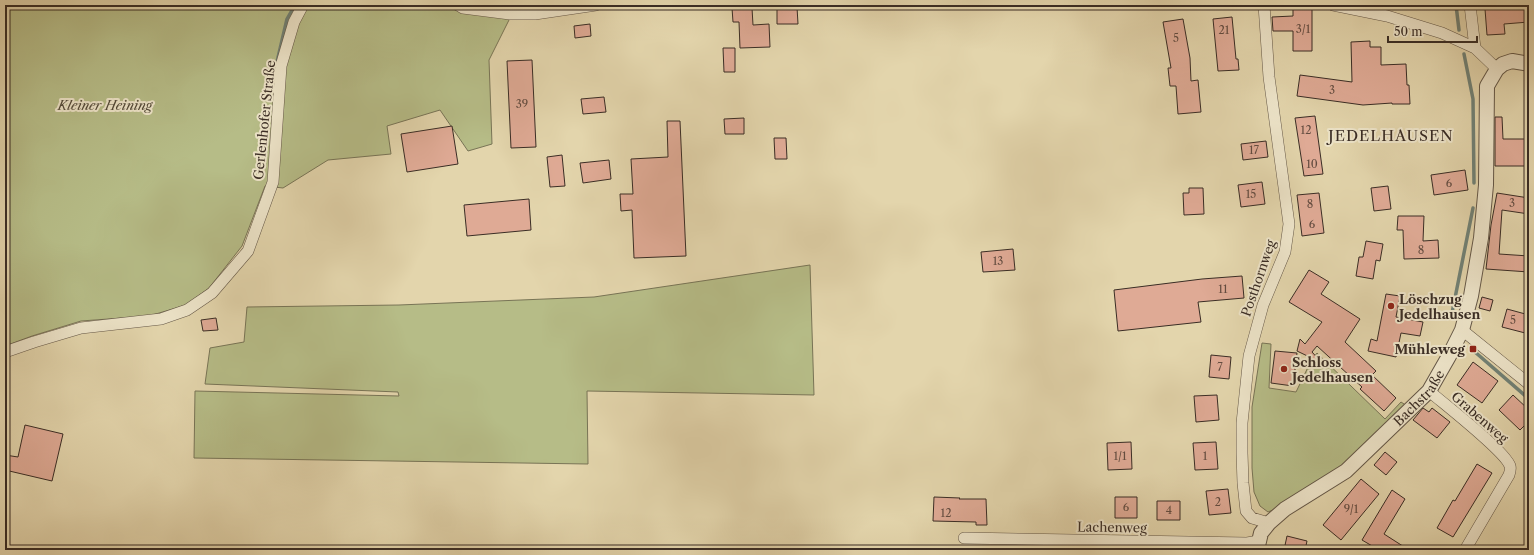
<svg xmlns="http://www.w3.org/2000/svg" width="1534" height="555" font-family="'Libre Caslon Text',serif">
	<rect width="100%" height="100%" fill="#e3d5ac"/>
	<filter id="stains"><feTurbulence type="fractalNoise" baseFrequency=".005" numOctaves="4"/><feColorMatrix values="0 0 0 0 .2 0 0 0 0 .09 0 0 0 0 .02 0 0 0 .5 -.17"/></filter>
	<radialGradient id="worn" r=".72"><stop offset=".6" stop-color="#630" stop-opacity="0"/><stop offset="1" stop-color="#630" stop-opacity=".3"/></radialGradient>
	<path fill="#b6bc87" stroke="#787456" d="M5,5h482l26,4 -3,9 -21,42 3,84 -24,7 -28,-41 -53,16 4,28 -63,6 -45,28 -18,-2 -23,60 -33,42 -23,17 -37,11 -68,5 -49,15 -27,10z
		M810,265l4,130 -227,-4 1,73 -394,-6 1,-67 204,5 -1,-4 -193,-8 5,-36 34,-6 3,-35 152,-2 195,-8z
		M1262,343l9,1 -2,44 27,4 15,-31 6,-8 68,66 16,-17 6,4 -64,59 -61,41 -14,6 -8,-6 -6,-14 -2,-24v-61z"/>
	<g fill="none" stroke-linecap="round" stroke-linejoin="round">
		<path stroke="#718175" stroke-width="3.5" d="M1456,5l3,25
			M1464,54l9,45 1,84
			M277,62l10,-43 8,-14
			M1452,313l21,-105
			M1475,352l54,47"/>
	</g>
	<path fill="#dfaa95" stroke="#3a2d25" d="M1517,5h12v17l-25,2 1,10 -18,1 -2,-26 32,-3z
		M797,7l1,17h-21v-16z
		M1293,7h19v44h-19v-20h-20l-1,-14 21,-1z
		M732,8h20l1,17 16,-1 1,23 -30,1 -1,-26h-6z
		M1232,17l4,42h2l1,11 -21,1 -5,-52z
		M1183,19l7,39 1,23 7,-1 3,32 -23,2 -2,-28h-6l-2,-18h3l-8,-46z
		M590,24l1,12 -16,2 -1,-12z
		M1370,41v6h11v18l25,-1 1,21h2l1,19h-18v-1l-29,2 -66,-9 3,-21 52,7 -1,-40z
		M723,48h12v24h-11z
		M532,60l4,87 -25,1 -4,-87z
		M604,97l2,15 -23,2 -2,-15z
		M1315,116l8,58 -19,2 -9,-58z
		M1495,117h7l1,22h26v27h-34z
		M744,118v16h-19l-1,-15z
		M667,121h13l6,135 -52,2 -2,-48 -11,1 -1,-17h13l-2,-35 37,-2z
		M452,126l6,38 -51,8 -6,-38z
		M774,138h12l1,21h-12z
		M1266,141l2,16 -25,3 -2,-16z
		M562,155l3,31 -15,1 -3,-30z
		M609,160l2,19 -28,4 -3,-20z
		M1465,170l3,20 -34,5 -3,-20z
		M1262,182l3,22 -24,3 -3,-22z
		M1388,186l3,23 -17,2 -3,-23z
		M1189,188h14l1,26 -20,1 -1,-22h6z
		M1319,193l5,40 -22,3 -5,-41z
		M1497,193l32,5v16l-27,-4 -3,44 30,2v16l-43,-3 5,-44z
		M529,199l2,31 -64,6 -3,-31z
		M1398,216h26l-1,25 15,-1 1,18 -35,1 -1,-29h-6z
		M1366,241l17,3 -3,17 -4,-1 -3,19 -17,-3 3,-19h4z
		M1013,249l2,21 -32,2 -2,-20z
		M1309,270l20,12 -8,12 39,25 -15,23 31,29 -4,4 24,23 -12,13 -24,-22 2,-2 -45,-41 -5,6 10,11 -25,-12 3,-12 5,5 17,-22 -33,-20z
		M1242,276l2,22 -46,4 3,20 -83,9 -4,-41 88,-11z
		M1386,294l14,2 -4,21 27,5 -3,14 -19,-3 -5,24 -28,-6 3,-12 6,2z
		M1482,297l11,3 -3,11 -11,-3z
		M1507,309l22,6v19l-27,-7z
		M216,318l2,12 -15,1 -2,-11z
		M1275,351l22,2 -4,33 -22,-3z
		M1211,355l20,2 -2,22 -20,-2z
		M1473,362l25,19 -16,22 -25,-18z
		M1217,395l2,25 -23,2 -2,-26z
		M1513,395l16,15v11l-9,9 -21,-20z
		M1423,408l6,4 3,-4 18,14 -13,16 -24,-18z
		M25,425l38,9 -11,47 -47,-11v-15l13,2z
		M1131,442l1,27 -24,1 -1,-27z
		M1216,442l2,27 -23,1 -2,-27z
		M1385,452l12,10 -11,13 -12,-10z
		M1477,464l15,9 -39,64 -16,-9 16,-28 2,1z
		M1361,479l18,15 -38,46 -18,-15z
		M1228,489l3,24 -22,2 -3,-24z
		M1392,490l13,9 -21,35 25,16h-30l-17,-10z
		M934,497l26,1 -1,1h27l1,26h-11v-3l-43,-1z
		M1115,497h22v21h-22z
		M1157,501h23v19h-23z
		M1287,536l20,5 -2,9h-21z"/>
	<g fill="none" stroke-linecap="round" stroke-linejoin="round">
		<g stroke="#645747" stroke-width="12">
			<path id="minor" d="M458,5l5,3 47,6h25l61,-9
				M1264,5l5,72 20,147 -4,28 -22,53 -14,51 -7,67v30l1,30 3,28 6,7 17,5
				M1333,5l54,11 55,17 33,15 22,21
				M1470,5l5,43
				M1462,330l67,54
				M5,352l29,-10 47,-14 80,-9 26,-9 25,-17 36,-42 25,-69 8,-116 13,-44 9,-17
				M1429,391c15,13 76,60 81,75 1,3 0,6 -1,9l-44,75
				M964,538l283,5 12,-2"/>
		</g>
		<g stroke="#645747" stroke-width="16">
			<g id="tertiary">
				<path id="s1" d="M1257,550l4,-17 8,-10 16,-14 61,-38 83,-80 20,-35 13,-26 9,-34 10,-58 5,-53 1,-99 10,-17 6,-5 9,-3 17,3"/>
			</g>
		</g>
		<use href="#minor" stroke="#ede4c9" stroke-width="11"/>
		<use href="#tertiary" stroke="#ede4c9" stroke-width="14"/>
	</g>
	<g fill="#8f2418" stroke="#ede4c9" stroke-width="1.5">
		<circle cx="1391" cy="306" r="4"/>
		<rect x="1469" y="345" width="8" height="8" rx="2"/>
		<circle cx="1284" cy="369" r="4"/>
	</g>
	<g text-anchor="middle" stroke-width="4" stroke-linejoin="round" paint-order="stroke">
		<g font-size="11" fill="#634c41">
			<text x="1303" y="33">3/1</text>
			<text x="1224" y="34">21</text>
			<text x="1176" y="42">5</text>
			<text x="1332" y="94">3</text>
			<text x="522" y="108">39</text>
			<text x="1306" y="134">12</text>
			<text x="1254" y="154">17</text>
			<text x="1312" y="168">10</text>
			<text x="1449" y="187">6</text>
			<text x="1251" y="198">15</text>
			<text x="1512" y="207">3</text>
			<text x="1310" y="208">8</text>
			<text x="1312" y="228">6</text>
			<text x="1421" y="254">8</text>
			<text x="998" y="265">13</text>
			<text x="1223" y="293">11</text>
			<text x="1513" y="324">5</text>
			<text x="1220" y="371">7</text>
			<text x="1120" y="460">1/1</text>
			<text x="1205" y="460">1</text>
			<text x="1218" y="506">2</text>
			<text x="1126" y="511">6</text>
			<text x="1351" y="513">9/1</text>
			<text x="1169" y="514">4</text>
			<text x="946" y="517">12</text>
		</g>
		<g font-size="13" font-style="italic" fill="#534a39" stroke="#ede4c9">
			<text x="105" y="110">Kleiner Heining</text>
		</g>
		<g font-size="13" fill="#3a2d25" stroke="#ede4c9">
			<text transform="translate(264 120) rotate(-84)" y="5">Gerlenhofer Straße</text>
			<text transform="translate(1258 278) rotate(-71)" y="5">Posthornweg</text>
			<text dy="5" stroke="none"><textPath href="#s1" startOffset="227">Bachstraße</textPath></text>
			<text transform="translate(1480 417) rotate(41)" y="5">Grabenweg</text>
			<text transform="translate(1112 527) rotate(1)" y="5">Lachenweg</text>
		</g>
		<g font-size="13" font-weight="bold" fill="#3a2d25" stroke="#ede4c9" text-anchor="start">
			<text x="1399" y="304">Löschzug<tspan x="1399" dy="15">Jedelhausen</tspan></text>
			<text x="1465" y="354" text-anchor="end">Mühleweg</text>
			<text x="1292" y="367">Schloss<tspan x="1292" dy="15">Jedelhausen</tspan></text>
		</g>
		<g font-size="15" letter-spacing="1" fill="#3a2d25" stroke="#ede4c9">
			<text x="1391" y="141">JEDELHAUSEN</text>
		</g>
	</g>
	<rect width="1534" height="555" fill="none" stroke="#e3d5ac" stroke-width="20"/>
	<rect x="6" y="6" width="1522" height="543" fill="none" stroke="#3a2d25" stroke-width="2"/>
	<rect x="10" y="10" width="1514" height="535" fill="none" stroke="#3a2d25"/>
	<path d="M1388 36v6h89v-6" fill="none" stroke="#3a2d25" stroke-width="2"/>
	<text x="1394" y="36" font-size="12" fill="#3a2d25" stroke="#ede4c9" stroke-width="3" paint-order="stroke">50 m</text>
	<rect width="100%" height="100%" filter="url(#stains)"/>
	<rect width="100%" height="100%" fill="url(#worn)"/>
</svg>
